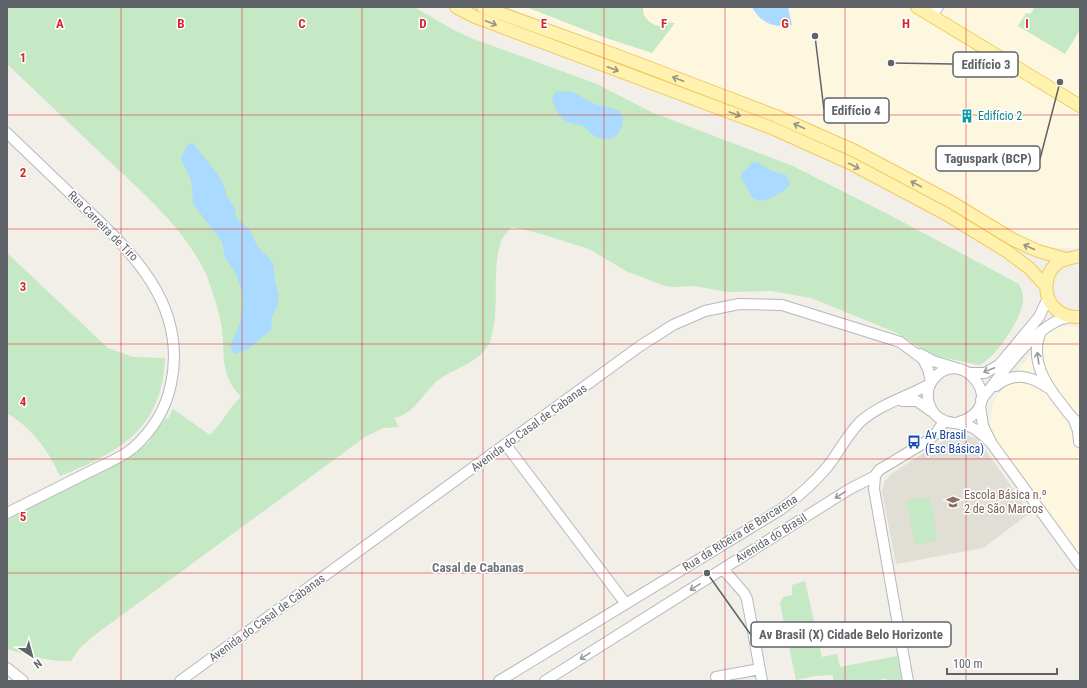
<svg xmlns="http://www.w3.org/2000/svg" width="1087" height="688" font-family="'Roboto Condensed',sans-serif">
	<rect width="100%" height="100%" fill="#f1efe8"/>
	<path fill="#fef7e0" d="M506,7h574v241h-27l-19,-5 -135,-77 -104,-49z
		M1063,326l17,1v229l-87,-119 -3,-8 2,-20 4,-12 52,-64 7,-5z"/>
	<path fill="#e1ded6" d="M959,434l18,4 53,75 -47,35 -87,16 -14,-72 2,-10 7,-8 59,-38z"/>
	<path fill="#c5e8c5" d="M7,7h407l40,23 17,8 126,46 54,28 142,54 106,54 120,64c3,6 5,12 4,18 -2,17 -28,57 -44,63l-47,-10 -35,-22 -86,-35 -40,-7 -43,1 -34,-6 -21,1 -8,-1 -39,-15 -37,-22 -51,-16 -26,-6c-5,5 -11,11 -12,18 -8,28 -1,57 -7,85 -2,6 -2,12 -6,17 -12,18 -34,21 -50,34 -15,13 -22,33 -43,37l5,9 -16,1 -18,9 -273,200 -13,12 -8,12c-22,1 -43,-6 -64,-12v-129l123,-62 18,-15 18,-25 2,1 5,-10 37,26c12,-11 19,-28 31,-38 -23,-25 -15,-44 -20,-74 -3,-15 -9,-34 -15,-49 -22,-46 -62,-80 -98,-114 -34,-32 -67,-64 -101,-96z
		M526,7h117c-1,12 9,18 20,20v-5l12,1 -23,30 -49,-16z
		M1031,7h49v23l-15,24 -47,-28 8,-13 4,1 4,-5z
		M7,253l101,95 25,9 32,1c-3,71 -45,94 -105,118 -12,-26 -28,-48 -53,-63z
		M930,497l8,43 -23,5 -9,-45z
		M805,581l17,76 15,-3 3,13 57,-11 5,25h-15l-1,-3 -11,3h-42v-6l-18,1 -19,4 -16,-76 3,-7 9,-2v-10z"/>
	<path fill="#aadaff" d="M752,7h36l4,18c-17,4 -32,-2 -40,-18z
		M568,91l5,1 21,12 24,6 5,7c0,17 -12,28 -28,19 -5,-3 -8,-7 -12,-10 -5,-2 -10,-2 -15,-4 -9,-4 -15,-16 -16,-25l4,-5z
		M193,143l28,36 4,10 1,6 9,13 1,9 15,15 6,14 13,13 4,8 1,15 4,14 -2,11 -5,9 -1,14 -24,20 -12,4 -5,-7 10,-24 3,-21 -1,-10 -6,-19 -11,-15 -3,-16 -26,-34 -3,-6 -2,-22 -10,-22 6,-12z
		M753,162h4l15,9 14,4 4,9c-6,9 -29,23 -38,13 -2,-2 -3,-6 -5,-9 -3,-5 -5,-7 -6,-14z"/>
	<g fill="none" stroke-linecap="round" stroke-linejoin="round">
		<g stroke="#b5b8bc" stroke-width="12">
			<path id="minor" d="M932,16l6,-9
				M7,133c24,23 48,46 72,69 52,49 109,102 92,182 -5,25 -19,47 -38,64 -12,10 -28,16 -42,23 -28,14 -56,28 -84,42
				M1041,331c-12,29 4,53 22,75 5,7 10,14 17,18
				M920,354l13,7 23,7
				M969,373h16l14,-8 40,-48 9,-19
				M996,386c17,-14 33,-11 51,1
				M981,400c20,-25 57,-80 90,-83
				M902,401h15l14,10
				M980,406l3,20 9,18 88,121
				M1074,420l4,11 1,11
				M959,422c53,-16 1,-81 -27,-41 -9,14 -3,34 13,40 9,3 18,2 26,6 9,4 15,11 21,17
				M506,445l120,159
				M875,476l-1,13 34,192
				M723,569l21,24 3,6 15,82
				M7,668l16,13
				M716,677l44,-8
				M180,681l460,-335 33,-21 32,-14 34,-7 43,1 118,37 23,17 5,10 3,13
				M499,681l281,-171c18,-13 34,-27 48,-44 11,-14 19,-31 32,-44 20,-18 47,-25 70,-38
				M545,681l303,-191 27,-14 4,-6 50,-30 8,-8 7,-11"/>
		</g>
		<g stroke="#f2c960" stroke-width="14">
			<path id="major" d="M456,7l19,10 297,111 78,35 96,51 62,38 21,16 17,18
				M483,7l138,50 155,59 79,35 98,52 59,36 26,12 28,8
				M917,7l163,99
				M1080,256c-7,2 -14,2 -21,6 -16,11 -17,36 -2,48 6,6 15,7 23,7"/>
		</g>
		<use href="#minor" stroke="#fff" stroke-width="10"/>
		<use href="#major" stroke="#fff2af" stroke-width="12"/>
	</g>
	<defs><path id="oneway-shaft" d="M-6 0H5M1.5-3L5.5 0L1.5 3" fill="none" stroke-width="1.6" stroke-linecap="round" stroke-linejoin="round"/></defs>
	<g stroke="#979581">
		<use href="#oneway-shaft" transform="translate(491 23) rotate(21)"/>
		<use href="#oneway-shaft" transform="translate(613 69) rotate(21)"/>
		<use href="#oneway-shaft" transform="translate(678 79) rotate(-159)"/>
		<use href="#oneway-shaft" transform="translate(735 114) rotate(20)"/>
		<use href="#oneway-shaft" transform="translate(799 126) rotate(-156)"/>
		<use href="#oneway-shaft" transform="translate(854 166) rotate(27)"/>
		<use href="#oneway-shaft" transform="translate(916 184) rotate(-152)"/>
		<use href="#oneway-shaft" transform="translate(1029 247) rotate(-156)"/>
	</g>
	<g stroke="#979a9d">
		<use href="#oneway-shaft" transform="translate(1038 358) rotate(-98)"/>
		<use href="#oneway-shaft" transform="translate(989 370) rotate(158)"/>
		<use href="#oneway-shaft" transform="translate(840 495) rotate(148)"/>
		<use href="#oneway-shaft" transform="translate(695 587) rotate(149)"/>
		<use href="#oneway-shaft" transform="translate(585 656) rotate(148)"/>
	</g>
	<path fill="none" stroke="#d62828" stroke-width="1" stroke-opacity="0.55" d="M121,7v674M242,7v674M362,7v674M483,7v674M604,7v674M725,7v674M845,7v674M966,7v674M7,115h1073M7,229h1073M7,344h1073M7,459h1073M7,573h1073"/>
	<defs>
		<g id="building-bare" transform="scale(1.08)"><path d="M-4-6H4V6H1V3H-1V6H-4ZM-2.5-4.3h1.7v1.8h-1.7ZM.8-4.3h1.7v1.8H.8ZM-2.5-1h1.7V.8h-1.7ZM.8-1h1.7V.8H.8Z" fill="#0f9aa8" stroke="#fff" stroke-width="2.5" paint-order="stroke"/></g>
		<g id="bus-bare" transform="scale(1.08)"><path d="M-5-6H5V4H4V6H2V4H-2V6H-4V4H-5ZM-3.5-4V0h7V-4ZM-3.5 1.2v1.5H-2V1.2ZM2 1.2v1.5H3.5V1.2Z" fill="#1a4fb4" stroke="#fff" stroke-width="2.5" paint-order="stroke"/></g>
		<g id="school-bare" transform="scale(1.08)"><path d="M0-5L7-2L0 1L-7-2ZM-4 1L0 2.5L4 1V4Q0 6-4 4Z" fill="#8d6e63" stroke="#fff" stroke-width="2.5" paint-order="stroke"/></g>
	</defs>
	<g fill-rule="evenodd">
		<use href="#building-bare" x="967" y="116"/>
		<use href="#bus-bare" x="914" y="442"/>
		<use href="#school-bare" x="953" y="502"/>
	</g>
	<g text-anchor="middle" stroke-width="3" stroke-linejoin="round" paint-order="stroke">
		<g font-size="12" fill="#0d838f" stroke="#fff" text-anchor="start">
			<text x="978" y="120">Edifício 2</text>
		</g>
		<g font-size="12" fill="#5f6368" stroke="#fff">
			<text transform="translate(103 226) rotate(45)" y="4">Rua Carreira de Tiro</text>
			<text transform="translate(529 428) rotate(-36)" y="4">Avenida do Casal de Cabanas</text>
			<text transform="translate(740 533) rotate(-32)" y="4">Rua da Ribeira de Barcarena</text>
			<text transform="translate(771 538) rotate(-32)" y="4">Avenida do Brasil</text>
			<text transform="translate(267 618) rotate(-36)" y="4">Avenida do Casal de Cabanas</text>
		</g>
		<g font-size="12" fill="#164399" stroke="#fff" text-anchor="start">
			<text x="925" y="439">Av Brasil<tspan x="925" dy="14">(Esc Básica)</tspan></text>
		</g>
		<g font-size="12" fill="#785e54" stroke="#fff" text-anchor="start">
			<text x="964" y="499">Escola Básica n.º<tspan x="964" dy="14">2 de São Marcos</tspan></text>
		</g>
		<g font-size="13" font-weight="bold" fill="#70757a" stroke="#fff">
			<text x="478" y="572">Casal de Cabanas</text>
		</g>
	</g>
	<g font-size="13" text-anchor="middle" font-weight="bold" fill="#d62828" stroke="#fff" stroke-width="3" stroke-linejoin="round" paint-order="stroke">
		<text x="60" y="28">A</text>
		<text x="181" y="28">B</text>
		<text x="302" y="28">C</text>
		<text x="423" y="28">D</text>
		<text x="544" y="28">E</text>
		<text x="664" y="28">F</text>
		<text x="785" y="28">G</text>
		<text x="906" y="28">H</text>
		<text x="1027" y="28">I</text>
		<text x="23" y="62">1</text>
		<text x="23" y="177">2</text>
		<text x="23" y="291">3</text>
		<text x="23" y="406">4</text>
		<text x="23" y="521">5</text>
	</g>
	<path fill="none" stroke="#5f6368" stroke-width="1.5" d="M891 63L953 64M815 36L824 110M1060 82L1040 159M707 573L751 635"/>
	<g fill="#5f6368" stroke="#fff" stroke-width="1.5">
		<circle cx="891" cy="63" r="4"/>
		<circle cx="815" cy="36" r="4"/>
		<circle cx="1060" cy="82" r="4"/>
		<circle cx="707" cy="573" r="4"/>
	</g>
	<g fill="#fff" stroke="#5f6368" stroke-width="1.5">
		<rect x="953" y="52" width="65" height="25" rx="4"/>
		<rect x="824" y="98" width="65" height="25" rx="4"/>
		<rect x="936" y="146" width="104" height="25" rx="4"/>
		<rect x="751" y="622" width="200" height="25" rx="4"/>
	</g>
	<g font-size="13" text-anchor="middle" font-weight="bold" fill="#5f6368">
		<text x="986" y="69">Edifício 3</text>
		<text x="856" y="115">Edifício 4</text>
		<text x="988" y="163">Taguspark (BCP)</text>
		<text x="851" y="639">Av Brasil (X) Cidade Belo Horizonte</text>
	</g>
	<rect width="1087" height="688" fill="none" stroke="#5f6368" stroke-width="16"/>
	<g transform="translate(32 656) rotate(144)" stroke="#ffffff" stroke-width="3" paint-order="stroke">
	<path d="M0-3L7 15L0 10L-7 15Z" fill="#5f6368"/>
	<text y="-6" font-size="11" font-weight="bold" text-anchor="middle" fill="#5f6368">N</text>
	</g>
	<path d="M947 668v6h110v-6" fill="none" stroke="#5f6368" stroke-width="2"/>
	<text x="953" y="668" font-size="12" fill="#5f6368" stroke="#ffffff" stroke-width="3" paint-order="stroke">100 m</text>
</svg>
